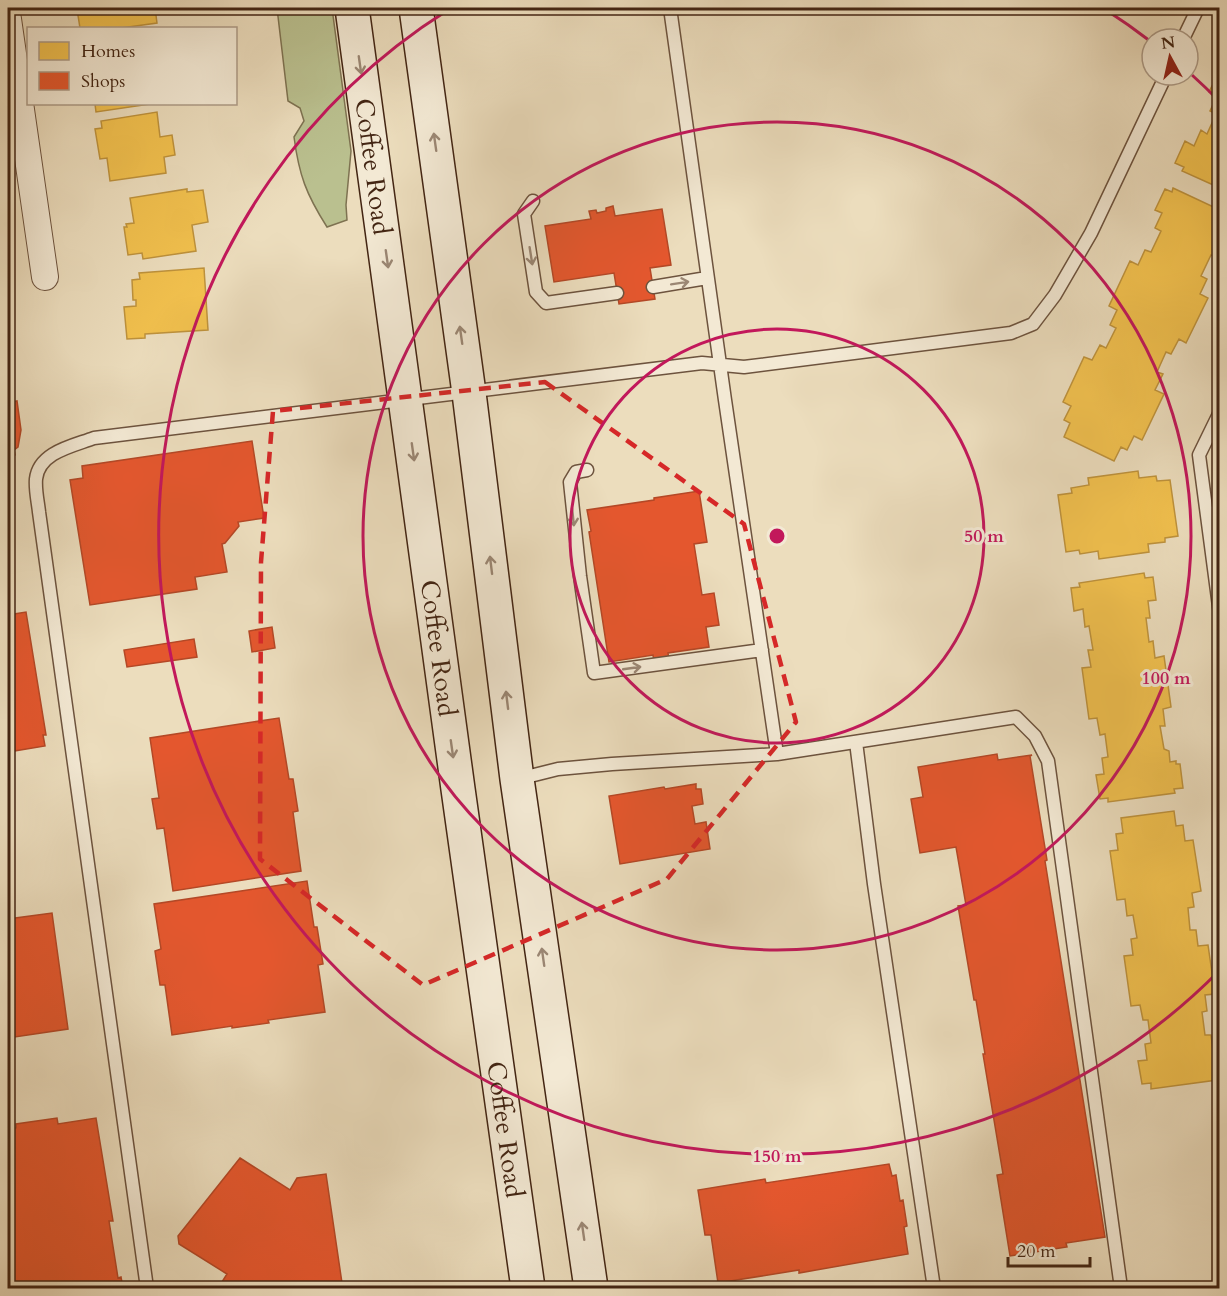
<svg xmlns="http://www.w3.org/2000/svg" width="1227" height="1296" font-family="Cardo,serif">
	<rect width="100%" height="100%" fill="#ecddbd"/>
	<filter id="stains"><feTurbulence type="fractalNoise" baseFrequency=".00333" numOctaves="4"/><feColorMatrix values="0 0 0 0 .2 0 0 0 0 .09 0 0 0 0 .02 0 0 0 .5 -.17"/></filter>
	<radialGradient id="worn" r=".72"><stop offset=".6" stop-color="#630" stop-opacity="0"/><stop offset="1" stop-color="#630" stop-opacity=".3"/></radialGradient>
	<path fill="#bac08f" stroke="#7e7251" stroke-width="1.5" d="M277,8h55l19,143 -5,54 1,15 -20,7c-21,-33 -28,-52 -33,-90l10,-16 -4,-13 -12,-7z"/>
	<path fill="#f2c14e" stroke="#be923c" stroke-width="1.5" d="M82,8h73l2,15 -36,5h-41l-3,-19z
		M1220,70v118l-38,-17 2,-4 -9,-4 10,-22 9,5 7,-16 6,4 9,-20 -6,-3 7,-15 -8,-4z
		M92,104h58l-54,8 -1,-8z
		M157,112l3,25 12,-2 3,20 -11,2 2,16 -56,8 -3,-23 -7,1 -5,-30 7,-1 -1,-7z
		M1173,188l47,22v41l-4,6 -5,-2 -10,21 6,3 -7,15 8,4 -22,45 -7,-4 -8,15 -5,-2 -9,20 6,2 -8,16 9,4 -22,46 -8,-4 -7,14 -6,-3 -7,14 -50,-24 6,-14 -6,-3 7,-14 -8,-4 21,-45 8,3 8,-15 6,3 10,-20 -6,-3 7,-15 -8,-4 21,-45 8,4 7,-15 6,2 10,-21 -6,-3 7,-15 -7,-3 10,-21 7,3z
		M187,189v3l16,-2 5,32 -16,3 4,26 -53,8 -1,-6 -14,2 -4,-28h3l-1,-3 8,-1 -4,-25z
		M204,268l4,62 -63,4v4l-18,1 -3,-32 12,-1v-6h-3l-1,-20 8,-1 -1,-6z
		M1138,471l1,7 17,-2 1,5 13,-1 8,56 -13,2v4l-17,2 1,8 -50,7 -1,-8 -18,3 -1,-4 -13,2 -8,-57 14,-2 -1,-5 18,-3 -1,-7z
		M1144,573l1,5 8,-1 3,23 -8,1 2,17h-4l3,24 4,-1 2,17 9,-2 7,51 -8,2 2,17h-5l4,23 5,2 1,11 6,-1v3h4l3,24 -9,1 1,4 -67,9v-4l-8,1 -4,-24 8,-1 -2,-16 6,-1 -3,-23 -5,1 -3,-17 -8,1 -7,-51 9,-1 -3,-17h5l-4,-24 -4,1 -2,-18 -9,2 -3,-23 9,-1 -1,-4z
		M1174,811l2,15 7,-1 2,16 8,-1 8,51 -9,2 2,14 -6,1 2,22h6l2,16 10,-1 7,49 -10,1 2,16 -5,1 3,23h6l2,16 7,-1v23l-4,1 1,6 -66,9v-6l-9,1 -4,-23 9,-1 -2,-16 6,-1 -3,-23h-5l-3,-15 -9,1 -7,-50 9,-1 -2,-16 6,-1 -4,-23 -6,1 -2,-17 -8,1 -7,-49 8,-1 -2,-16 7,-1 -2,-15z"/>
	<path fill="#e4572e" stroke="#b44826" stroke-width="1.5" d="M613,206l2,10 47,-7 9,56 -21,3 5,31 -36,5 -5,-31 -60,9 -9,-56 46,-7 -2,-8 7,-1 1,3 9,-2v-3z
		M11,394l1,8 5,-1 4,29 -3,17 -4,3 1,5 -7,5v-65z
		M252,441l12,77 -26,4 1,4 -14,17 -3,1 5,28 -32,5 2,12 -107,16 -20,-125 13,-2 -1,-12z
		M8,464l6,35 -6,1z
		M699,491l8,51 -13,2 8,51 12,-2 5,32 -13,2 3,20 -41,6 1,7 -15,2 -1,-7 -44,7 -20,-130 2,-1 -4,-21 67,-10v-2z
		M26,612l20,123h-3l2,11 -37,6v-137z
		M272,627l3,21 -23,4 -3,-21z
		M194,639l3,18 -70,10 -3,-17z
		M279,718l10,61h4l5,32 -5,1 8,59 -128,20 -9,-63 -7,1 -5,-30 7,-1 -9,-60z
		M997,754l1,6 34,-5 -2,1 17,104 -2,1 60,376 -39,6 1,4 -57,9 -13,-81 6,-1 -20,-120h2l-9,-54h-2l-16,-94 8,-1 -10,-58 -36,6 -9,-54 12,-2 -5,-30z
		M696,784v5h5l2,15 -11,2 3,18 11,-2 4,27 -90,15 -11,-68 55,-9 1,2z
		M307,881l7,46h3l6,37 -5,1 7,47 -57,8 1,3 -37,5v-2l-60,9 -7,-50h-5l-5,-34 6,-2 -7,-45z
		M52,913l16,116 -60,9v-119z
		M57,1118l1,6 38,-6 17,103h-4l9,57 3,-1 2,11h-115v-158l8,-2v-4z
		M240,1158l50,32 7,-12 29,-4 16,109 -5,5h-116l-1,-3 7,-11 -48,-30 -1,-8z
		M889,1164l3,12 4,-1 4,26 3,-1 4,26 -3,1 4,27 -109,19v-3l-81,13 -7,-48h-6l-7,-45 67,-11 1,4z"/>
	<g fill="none" stroke-linecap="round" stroke-linejoin="round">
		<g stroke="#6d533e" stroke-width="15">
			<path id="lane" d="M670,8l55,392 52,354
				M1183,39l15,-31
				M533,201l-9,13 12,78 10,11 71,-10
				M653,287l54,-9
				M1220,412l-21,43 21,159
				M587,470l-11,2 -6,10 10,94 14,97 168,-23
				M856,742l18,142 60,404
				M518,779l40,-10 54,-5 165,-10 239,-37 19,19 13,25 73,527
				M147,1288l-108,-776c-1,-10 -4,-22 -3,-33 3,-27 37,-33 58,-41l608,-75 42,4 267,-34 22,-9 22,-29 36,-62 75,-158"/>
		</g>
		<g stroke="#6d533e" stroke-width="28">
			<path id="street" d="M8,19l37,258"/>
		</g>
		<g stroke="#432513" stroke-width="36">
			<g id="secondary">
				<path id="s1" d="M352,8l106,781 70,499"/>
				<path d="M416,8l53,385 48,386 74,509"/>
			</g>
		</g>
		<use href="#lane" stroke="#f3e9d4" stroke-width="12"/>
		<use href="#street" stroke="#f3e9d4" stroke-width="26"/>
		<use href="#secondary" stroke="#f3e9d4" stroke-width="33"/>
	</g>
	<defs><path id="oneway-shaft" d="M-6 0H5M1.5-3L5.5 0L1.5 3" fill="none" stroke-width="1.6" stroke-linecap="round" stroke-linejoin="round" transform="scale(1.5)"/></defs>
	<g stroke="#9b8774">
		<use href="#oneway-shaft" transform="translate(360 65) rotate(82)"/>
		<use href="#oneway-shaft" transform="translate(435 142) rotate(-98)"/>
		<use href="#oneway-shaft" transform="translate(531 256) rotate(81)"/>
		<use href="#oneway-shaft" transform="translate(387 259) rotate(82)"/>
		<use href="#oneway-shaft" transform="translate(680 283) rotate(-9)"/>
		<use href="#oneway-shaft" transform="translate(461 335) rotate(-98)"/>
		<use href="#oneway-shaft" transform="translate(413 452) rotate(82)"/>
		<use href="#oneway-shaft" transform="translate(573 517) rotate(84)"/>
		<use href="#oneway-shaft" transform="translate(491 565) rotate(-97)"/>
		<use href="#oneway-shaft" transform="translate(632 668) rotate(-8)"/>
		<use href="#oneway-shaft" transform="translate(507 700) rotate(-97)"/>
		<use href="#oneway-shaft" transform="translate(452 749) rotate(82)"/>
		<use href="#oneway-shaft" transform="translate(543 957) rotate(-98)"/>
		<use href="#oneway-shaft" transform="translate(583 1231) rotate(-98)"/>
	</g>
	<path fill="none" stroke="#d62828" stroke-width="4.5" stroke-dasharray="12 8" stroke-linejoin="round" d="M545,382l199,142 52,198 -129,157 -244,106 -163,-126 1,-297 12,-151z"/>
	<g fill="none" stroke="#c2185b" stroke-width="3">
		<circle cx="777" cy="536" r="207"/>
		<circle cx="777" cy="536" r="414"/>
		<path d="M1219 971A620 620 0 1 1 448 10M1106 10A620 620 0 0 1 1150 41M1192 75A620 620 0 0 1 1219 101"/>
	</g>
	<g text-anchor="middle" stroke-width="6" stroke-linejoin="round" paint-order="stroke">
		<g font-size="26" fill="#432513" stroke="#f3e9d4">
			<text dy="9" stroke="none"><textPath href="#s1" startOffset="160">Coffee Road</textPath></text>
			<text dy="9" stroke="none"><textPath href="#s1" startOffset="646">Coffee Road</textPath></text>
			<text dy="9" stroke="none"><textPath href="#s1" startOffset="1132">Coffee Road</textPath></text>
		</g>
	</g>
	<circle cx="777" cy="536" r="9" fill="#c2185b" stroke="#f3e9d4" stroke-width="3"/>
	<g font-size="18" text-anchor="middle" font-weight="bold" fill="#c2185b" stroke="#f3e9d4" stroke-width="6" stroke-linejoin="round" paint-order="stroke">
		<text x="984" y="542">50 m</text>
		<text x="1166" y="684">100 m</text>
		<text x="777" y="1162">150 m</text>
	</g>
	<rect width="1227" height="1296" fill="none" stroke="#ecddbd" stroke-width="30"/>
	<rect x="9" y="9" width="1209" height="1278" fill="none" stroke="#432513" stroke-width="3"/>
	<rect x="15" y="15" width="1197" height="1266" fill="none" stroke="#432513" stroke-width="1.5"/>
	<rect x="27" y="27" width="210" height="78" fill="#f3e9d4" stroke="#ad9b87" stroke-width="1.5"/>
	<rect x="39" y="42" width="30" height="18" fill="#f2c14e" stroke="#ad9b87" stroke-width="1.5"/>
	<text x="81" y="57" font-size="18" fill="#432513">Homes</text>
	<rect x="39" y="72" width="30" height="18" fill="#e4572e" stroke="#ad9b87" stroke-width="1.5"/>
	<text x="81" y="87" font-size="18" fill="#432513">Shops</text>
	<g transform="translate(1170 57) rotate(352)"><circle r="28" fill="#f3e9d4" stroke="#ad9b87" stroke-width="1.5"/>
	<path d="M0-4.5L10 22L0 15L-10 22Z" fill="#8f2418"/>
	<text y="-9" font-size="16" font-weight="bold" text-anchor="middle" fill="#432513">N</text>
	</g>
	<path d="M1008 1257v9h82v-9" fill="none" stroke="#432513" stroke-width="3"/>
	<text x="1017" y="1257" font-size="18" fill="#432513" stroke="#f3e9d4" stroke-width="4.5" paint-order="stroke">20 m</text>
	<rect width="100%" height="100%" filter="url(#stains)"/>
	<rect width="100%" height="100%" fill="url(#worn)"/>
</svg>
